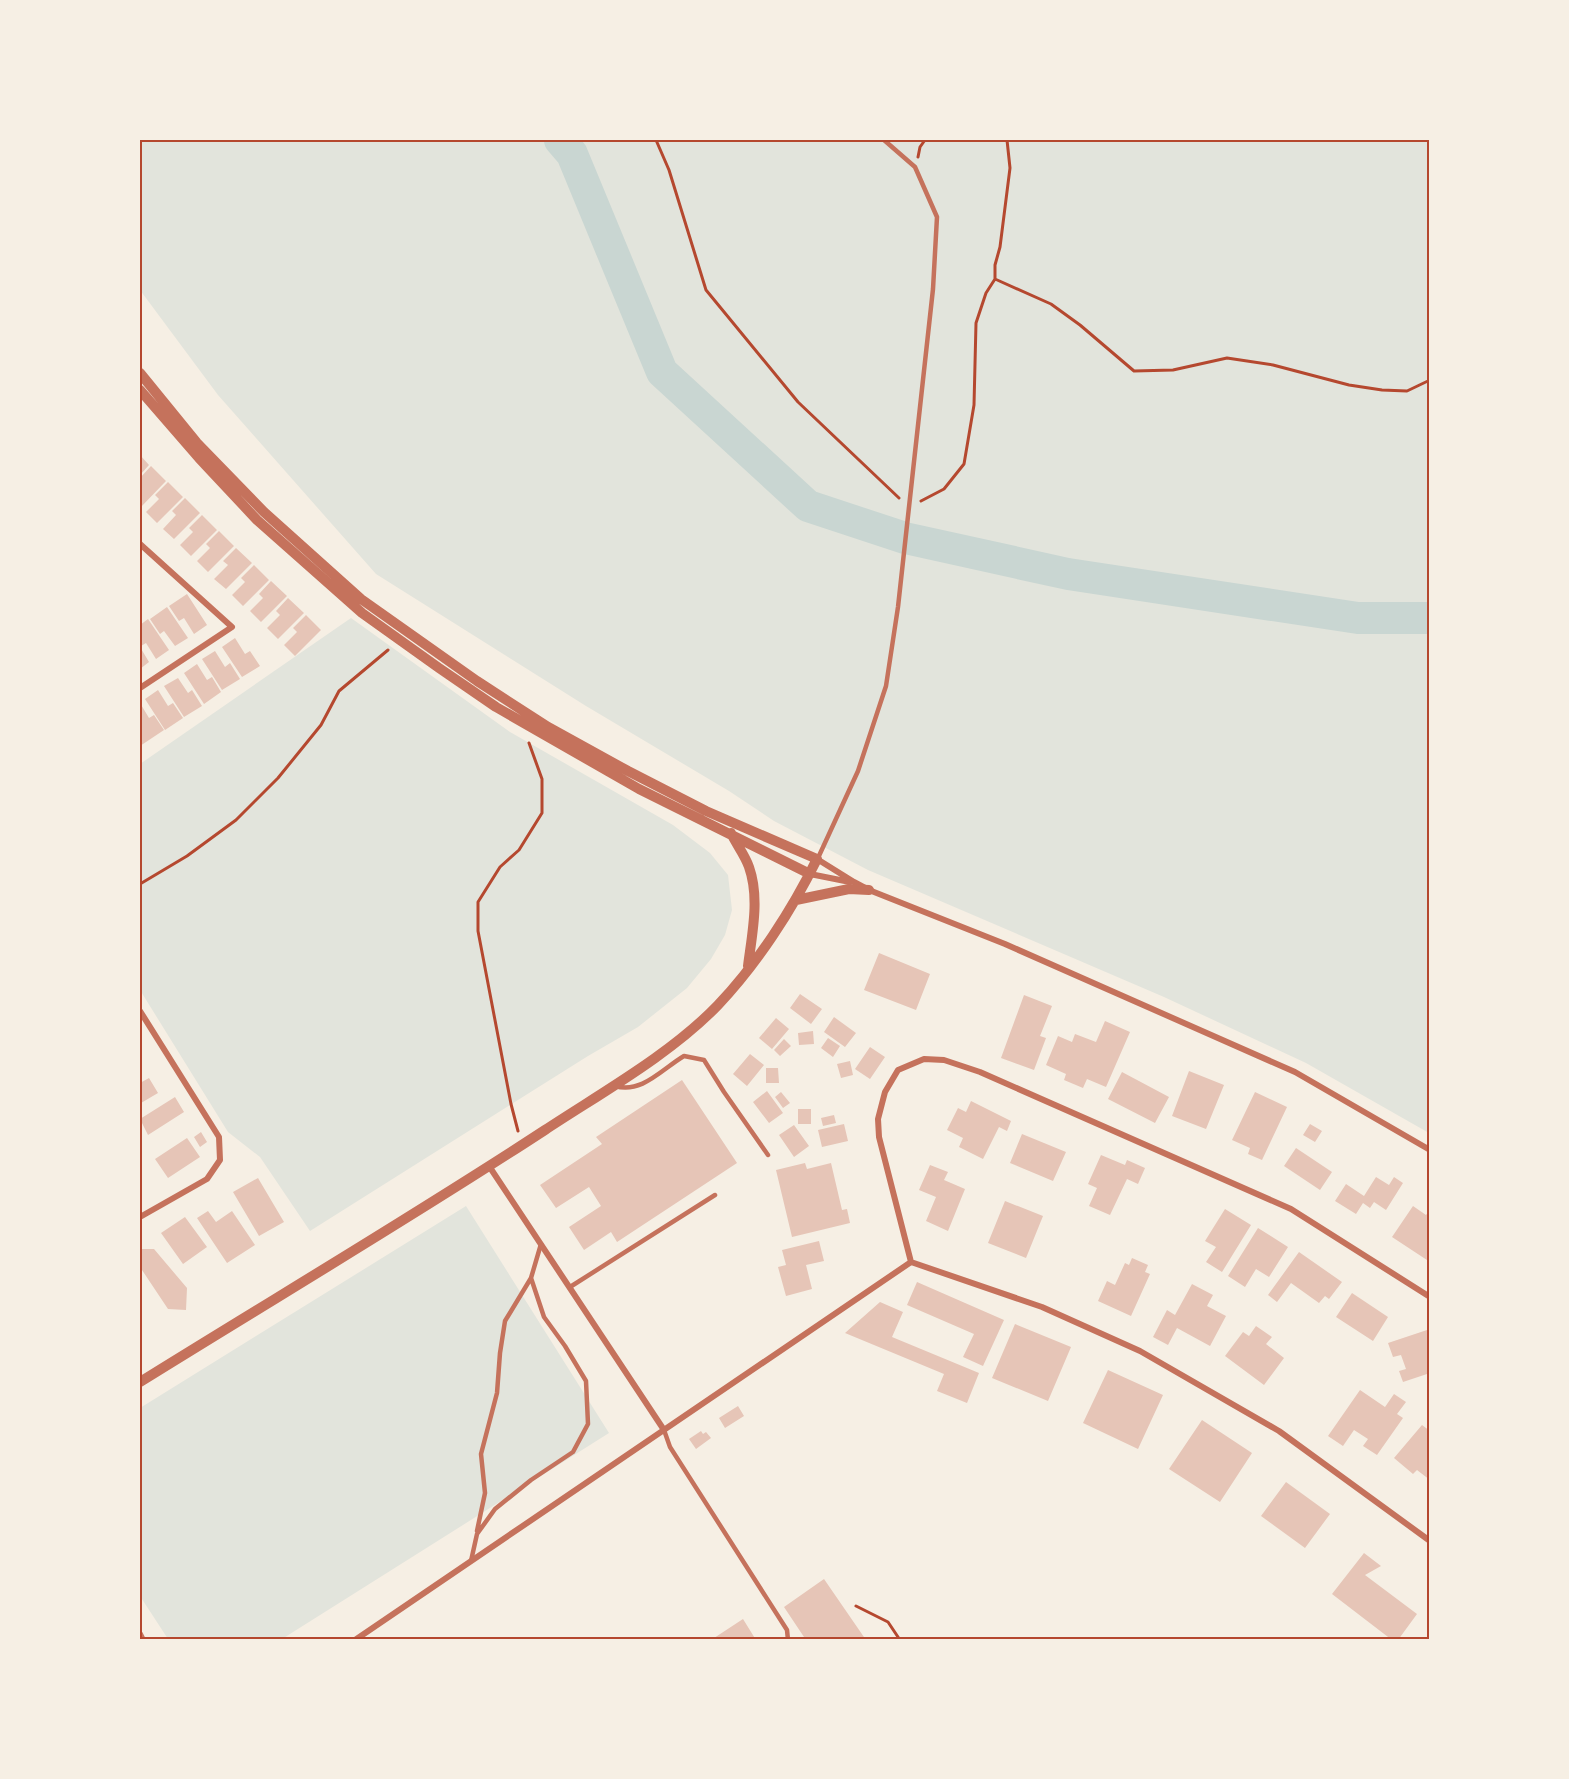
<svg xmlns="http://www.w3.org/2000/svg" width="1569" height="1779" font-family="Roboto,sans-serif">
	<rect width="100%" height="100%" fill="#f6efe4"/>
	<path fill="#e2e4dc" d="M140,140h1289v993l-123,-70 -142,-66 -296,-127 -94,-49 -45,-30 -143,-85 -210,-132 -158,-179 -78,-105z
		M351,618l159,114 163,93 37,28 18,22 4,35 -7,25 -14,24 -24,29 -49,39 -50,29 -278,175 -50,-74 -32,-25 -88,-142v-226z
		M466,1206l143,227 -327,206h-114l-28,-43v-188z"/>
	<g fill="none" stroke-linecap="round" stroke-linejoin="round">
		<path stroke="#c9d6d2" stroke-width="32" d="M560,140l12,14 90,218 146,134 97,32 163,36 290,44h72"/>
	</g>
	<path fill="#e6c5b7" d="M140,455l9,10 -9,10z
		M151,466l15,15 -26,27v-22l2,-3 -2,-5z
		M168,482l15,15 -26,26 -11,-11 13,-13 -4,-4z
		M185,498l15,15 -26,26 -11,-10 13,-14 -4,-4z
		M202,515l15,15 -26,26 -11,-11 13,-13 -4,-4z
		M219,531l15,15 -26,26 -11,-11 13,-13 -4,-4z
		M236,548l16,15 -26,26 -12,-10 14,-14 -5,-4z
		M254,565l15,15 -26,26 -11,-11 13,-13 -4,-4z
		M271,581l16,15 -26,26 -11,-11 13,-13 -4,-4z
		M187,594l20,31 -13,9 -10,-16 -5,3 -10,-15z
		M288,598l16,15 -26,26 -11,-11 13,-13 -4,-4z
		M167,607l21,31 -13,8 -11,-15 -4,3 -10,-15z
		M306,615l15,15 -26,26 -11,-11 13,-13 -4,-4z
		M148,619l21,31 -13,9 -10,-16 -5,3 -1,-2v-19z
		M235,638l10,16 5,-3 10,15 -18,11 -20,-30z
		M140,647l9,15 -9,7z
		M215,651l10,16 5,-4 10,16 -18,11 -20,-31z
		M197,664l10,16 5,-3 9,15 -17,12 -20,-31z
		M178,678l10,15 4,-3 10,16 -18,11 -20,-31z
		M158,690l10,16 5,-3 10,15 -18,12 -20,-31z
		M140,703l9,15 5,-3 10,15 -24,16z
		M879,953l51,21 -14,36 -52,-20z
		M800,994l22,15 -11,15 -21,-16z
		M1024,995l28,11 -12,30 6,2 -12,32 -33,-12z
		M834,1017l22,16 -11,14 -21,-15z
		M776,1018l13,11 -17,20 -13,-11z
		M1105,1021l25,11 -24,55 -19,-8 -4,9 -19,-8 2,-6 -20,-9 12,-29 14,6 3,-8 21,8z
		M813,1031l1,13 -15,1 -1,-12z
		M828,1038l12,8 -7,11 -12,-9z
		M784,1039l7,7 -11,10 -6,-6z
		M870,1047l15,10 -15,22 -15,-10z
		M750,1054l14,11 -17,21 -14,-12z
		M850,1061l3,14 -12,3 -4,-14z
		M766,1068h12l1,15h-13z
		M1189,1071l35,14 -18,44 -34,-13z
		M1122,1072l47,25 -14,26 -47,-24z
		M149,1078l9,15 -17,10 -1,-20z
		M682,1080l55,83 -120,79 -6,-10 -27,18 -15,-23 32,-21 -12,-19 -33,21 -16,-23 62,-41 -6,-7z
		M767,1091l16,22 -14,10 -16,-21z
		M781,1092l9,11 -7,5 -8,-11z
		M1255,1092l32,15 -25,53 -14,-6 2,-6 -18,-8z
		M175,1097l9,15 -36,23 -8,-16z
		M971,1101l40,20 -4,10 -8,-4 -16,32 -24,-12 4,-9 -16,-8 11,-22 8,4z
		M798,1109h13v15h-13z
		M834,1115l2,8 -13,3 -2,-8z
		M844,1124l4,17 -26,6 -4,-17z
		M1310,1124l12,7 -7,11 -12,-7z
		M794,1125l15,21 -15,11 -15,-22z
		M201,1132l6,10 -7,5 -6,-10z
		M1022,1134l44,18 -13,29 -43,-18z
		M187,1138l13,19 -32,21 -13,-19z
		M1296,1148l36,24 -12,18 -36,-24z
		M1101,1155l24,10 2,-5 18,8 -7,16 -11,-5 -17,36 -21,-9 8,-18 -9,-4z
		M805,1163l2,6 24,-6 11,47 5,-1 3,14 -58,14 -16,-67z
		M930,1165l18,7 -4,8 21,9 -17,42 -22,-10 10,-24 -17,-7z
		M1376,1177l13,8 5,-8 9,6 -17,27 -12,-8 -4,6 -7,-5 -7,11 -21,-13 11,-17 18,12z
		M258,1178l26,44 -25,14 -26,-44z
		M1005,1201l38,15 -17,42 -38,-15z
		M1413,1206l13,9 4,-5v52l-38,-25z
		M1225,1209l26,16 -29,47 -16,-10 10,-15 -11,-6z
		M208,1211l8,11 16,-11 23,34 -28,18 -30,-45z
		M185,1217l22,30 -24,17 -22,-31z
		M1258,1228l30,19 -19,30 -13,-8 -11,18 -17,-11z
		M819,1241l5,20 -18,4 6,24 -26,7 -8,-29 8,-2 -4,-15z
		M140,1249h14l33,39 -1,22 -18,-1 -28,-42z
		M1299,1252l43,30 -13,17 -4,-3 -6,7 -28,-20 -14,19 -9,-7z
		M1132,1258l16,7 -3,7 5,2 -19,42 -33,-15 9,-20 8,4 10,-22 4,2z
		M917,1282l87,38 -21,46 -20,-9 11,-23 -67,-29z
		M1192,1284l21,11 -6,11 19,10 -16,30 -33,-18 -9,17 -15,-8 14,-27 8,5z
		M1352,1293l36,24 -15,24 -37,-24z
		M880,1302l23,10 -11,25 87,36 -12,30 -30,-12 7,-17 -99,-41z
		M1015,1324l56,23 -23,54 -56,-23z
		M1256,1326l16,11 -6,7 18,14 -20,27 -39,-29 18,-24 6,4z
		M1430,1329v19h-3l3,7v18l-27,9 -4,-11 7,-2 -5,-14 -8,2 -5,-14z
		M1108,1370l55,25 -25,54 -55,-26z
		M1360,1390l25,17 9,-13 12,8 -9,12 6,4 -26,37 -14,-9 5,-7 -14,-9 -11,16 -15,-10z
		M738,1406l6,10 -19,12 -6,-10z
		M1202,1420l50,33 -32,49 -51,-33z
		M1422,1425l8,6v49l-13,-10 -4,4 -19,-16z
		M701,1431l2,3 3,-2 5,6 -15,11 -7,-10z
		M1286,1482l44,32 -25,34 -44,-32z
		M1364,1553l17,13 -16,9 52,39 -19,26h-6l-60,-46z
		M824,1579l42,61h-60l-22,-33z
		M743,1619l13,21h-45z"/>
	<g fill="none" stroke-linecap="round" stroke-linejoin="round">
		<path stroke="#b5482f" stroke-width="3" d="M656,140l13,30 37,120 92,112 101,96
			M918,157l2,-10 5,-7
			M995,279v-14l5,-18 10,-79 -3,-28
			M921,501l23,-12 20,-25 10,-59 2,-82 10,-30 9,-14 56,25 29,21 54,46 39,-1 54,-12 46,7 76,20 33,5 25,1 23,-11
			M140,884l47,-28 49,-36 42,-42 43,-53 18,-34 49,-41
			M518,1131l-7,-27 -33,-173v-29l22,-35 19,-17 23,-37v-34l-13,-36
			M856,1606l32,16 12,18"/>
		<path stroke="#c5725c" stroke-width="4.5" d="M818,858l40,-87 28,-85 12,-79 35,-318 4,-72 -22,-50 -31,-27
			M615,1086c27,8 47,-17 69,-30l20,4 20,32 44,63
			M570,1287l145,-92
			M664,1430l6,17 117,183 1,10
			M477,1531l8,-38 -4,-39 16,-61 3,-40 5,-32 26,-43
			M471,1561l6,-27 18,-25 36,-29 42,-28 15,-28 -2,-43 -21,-35 -21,-29 -13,-39 10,-34"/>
		<path stroke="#c5725c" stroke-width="6" d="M140,544l92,83 -92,61
			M817,859l37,23 15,8 136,54 290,128 135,78
			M810,874l40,8
			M140,1011l79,126 1,23 -13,19 -67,38
			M489,1166l175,264
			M911,1262l-32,-125 -1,-18 7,-27 13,-22 26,-11 20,1 36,12 311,137 139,88
			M140,1634l3,6
			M355,1640l556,-378 131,45 98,44 139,80 151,110"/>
		<path stroke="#c5725c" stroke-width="10" d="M140,373l57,70 67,69 97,87 116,82 71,46 80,44 78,40 111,48c-25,51 -60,105 -99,146 -47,49 -117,88 -173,125 -133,87 -270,168 -405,252
			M140,390l59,68 58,62 105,93 77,55 57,39 143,82 171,85
			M731,833c5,11 14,22 18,34 11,31 3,67 -1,99
			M796,900l53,-11 20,1"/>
	</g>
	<rect width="1569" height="1779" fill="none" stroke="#f6efe4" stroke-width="282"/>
	<rect x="141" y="141" width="1287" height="1497" fill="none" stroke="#b5482f" stroke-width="2"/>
</svg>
